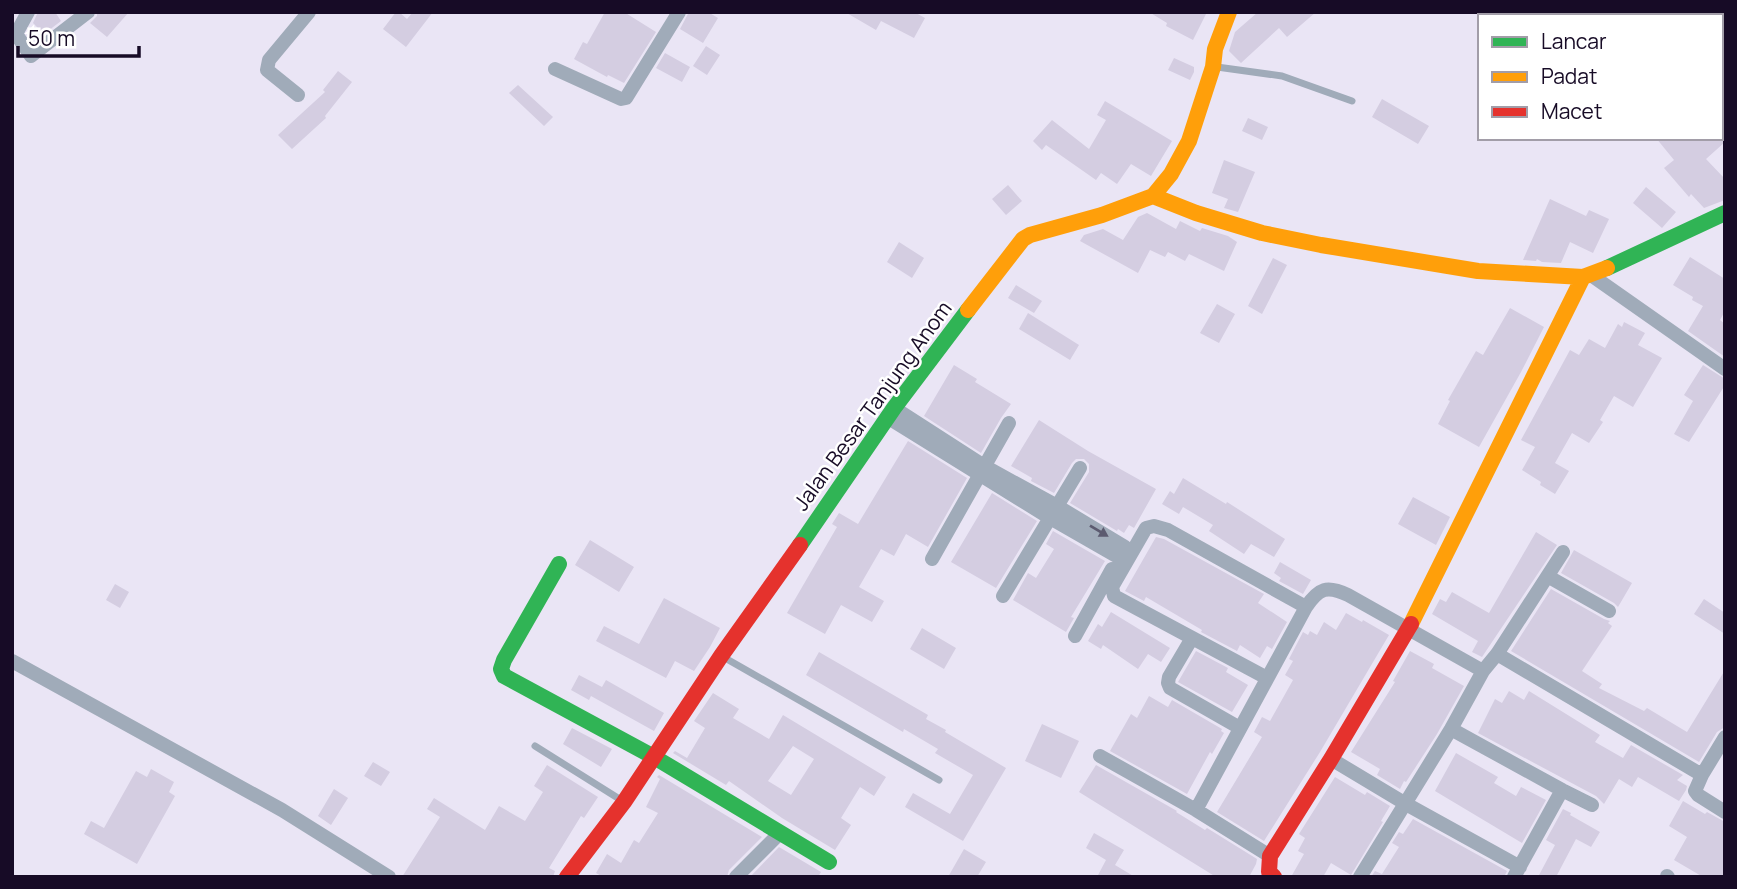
<svg xmlns="http://www.w3.org/2000/svg" width="1737" height="889" font-family="Manrope,sans-serif">
	<rect width="100%" height="100%" fill="#eae5f5"/>
	<path fill="#d4cde1" fill-rule="evenodd" d="M38,12h17l6,9 -17,13 -11,-11z
		M97,12h32l-22,25 -17,-14 7,-7z
		M396,12h3l8,7 6,-7h20l-27,35 -23,-18z
		M605,12h19l32,20 -32,51 -16,-8 -1,2 -33,-18 9,-17 4,2z
		M689,12h19l10,6 -15,25 -23,-14z
		M845,12h69l11,6 -11,20 -33,-17 -5,9z
		M1149,12h58l-14,28 -27,-14 1,-3z
		M1258,12h58l-29,25 -8,-9 -38,35 -12,-12 6,-19z
		M706,46l14,9 -13,20 -14,-9z
		M665,53l25,14 -8,15 -26,-14z
		M1174,58l20,9v5l-4,8 -22,-10z
		M338,71l14,11 -27,34 1,2 -34,31 -14,-14 47,-43 -2,-2z
		M518,85l35,32 -9,9 -35,-33z
		M1382,99l47,27 -11,18 -46,-27z
		M1105,101l67,40 -21,35 -20,-12 -14,20 -16,-11 -5,7 -50,-35 -4,5 -9,-9 19,-21 37,29 17,-29 -9,-5z
		M1248,118l20,9 -6,13 -20,-9z
		M1656,138h69v4l-19,17 19,20v21l-21,8 -13,-14 -2,3 -25,-29 10,-8z
		M1224,160l31,12 -17,40 -14,-4 4,-9 -16,-6z
		M1008,185l14,16 -16,14 -14,-16z
		M1646,187l30,25 -14,16 -29,-25z
		M1550,199l36,17 3,-6 20,9 -16,34 -23,-11 -9,21 -19,-1 -5,-3 -1,2 -13,-1z
		M1147,213l29,16 4,-8 20,10 2,-3 26,8 9,6 -13,29 -35,-17 -4,7 -17,-9 -3,5 -15,-7 -12,23 -58,-32 4,-6 19,-6 20,11 15,-23z
		M899,242l25,16 -12,20 -25,-16z
		M1690,257l35,22v32l-5,9 5,4v33l-37,-26 15,-25 -11,-6 1,-3 -20,-12z
		M1273,258l14,7 -25,49 -14,-8z
		M1016,285l26,16 -8,12 -26,-15z
		M1217,304l18,10 -16,29 -19,-10z
		M1510,308l34,19 -23,45 -42,75 -41,-23 12,-23 -2,-1 28,-49 7,4z
		M1028,313l51,32 -9,15 -51,-31z
		M1624,322l21,11 -7,12 24,13 -29,49 -19,-11 -14,24 3,2 -14,21 -17,-10 -17,30 14,8 -14,23 -15,-9 1,-3 -19,-12 13,-23 -14,-7 49,-90 9,5 10,-16 16,9 13,-24 4,3z
		M954,365l23,14 -2,3 36,22 -10,14 -20,35 -57,-37z
		M1703,365l22,14v6l-36,57 -15,-8 19,-33 -9,-6z
		M1039,420l49,31 68,38 -22,39 -5,-3 -5,8 -6,-4 -1,2 -47,-28 19,-31v-8l-5,-5h-8l-4,4 -18,30 -23,-12 1,-3 -21,-12z
		M908,441l59,37 -39,69 -22,-13 -12,22 -13,-7 -22,38 25,14 -12,21 -31,-17 -16,29 -38,-21 50,-86 -5,-3 7,-11 19,11z
		M1183,478l43,26 1,-2 58,37 -11,18 -23,-13 -7,10 -35,-23 4,-6 -30,-18 -4,7 -17,-10 8,-13 4,3z
		M992,493l45,28 -41,67 -45,-26z
		M1413,497l37,20 -14,28 -38,-21z
		M1053,531l52,30 -34,56 3,1 -8,14 -53,-32 15,-27 8,5 18,-29 -8,-5z
		M1536,532l21,13 -75,112 -10,-5 6,-11 -46,-27 8,-15 6,3 6,-10 37,21z
		M1156,537l8,2 100,55 -6,9 29,19 -15,27 -5,-3 -7,12 -20,-13 -3,6 -36,-19 1,-2 -56,-33 -2,4 -19,-10z
		M590,540l44,27 -15,25 -44,-27z
		M1574,550l58,33 -14,24 -4,-4 -53,-30z
		M1280,562l31,18 -8,14 -24,-13 2,-3 -7,-5z
		M115,584l14,8 -9,16 -14,-8z
		M1551,589l53,30 6,2 -2,2 4,3 -30,45 20,13 -3,4 45,23 3,-3 40,24 38,-62v57l-8,5 -18,30 -188,-111z
		M664,598l56,30 -10,19 -16,24 -19,-10 -9,17 -70,-37 8,-15 35,18z
		M1704,599l21,14v21l-31,-20z
		M1111,612l59,36 -9,14 -13,-8 -10,15 -35,-24 -2,4 -13,-8 10,-17 4,3z
		M1346,613l16,9 1,-2 26,15 -69,117 -56,89 -47,-29 45,-75 -8,-5 8,-15 8,4 23,-41 -8,-5 8,-14 -4,-2 14,-27 5,3 2,-4 7,4 7,-13 12,8z
		M922,628l34,20 -12,21 -34,-20z
		M1196,651l32,17 -2,4 22,13 -16,27 -54,-30z
		M1410,651l24,13 -2,4 32,18 -27,48 -31,48 -2,-1 -4,8 -23,-14 3,-6 -29,-17 44,-70 -2,-1z
		M819,652l109,63 -2,4 20,11 -1,2 61,36 -43,73 -58,-34 8,-14 37,21 23,-39 -38,-22 3,-4 -34,-20 -1,3 -97,-57z
		M579,675l23,12 4,-7 58,33 -10,18 -63,-35 -2,4 -18,-10z
		M1509,691l15,9 5,-9 71,44 -5,7 28,16 8,-13 52,30 -6,5 10,6 -1,4 -7,11 -41,-24 -6,10 -13,-8 -15,25 -8,-8 -118,-63 17,-34 7,4z
		M713,693l26,16 -6,9 36,21 14,-24 103,62 -12,19 -14,-9 -19,31 10,7 -16,25 -53,-32 -53,-37 -3,4 -53,-32 2,-2 12,7 18,-30 -11,-7zM793,746l21,13 -23,36 -23,-14z
		M1149,696l19,11 4,-7 50,29 -1,2 3,2 -12,21 -2,-2 -23,42 -77,-43 21,-37 6,4z
		M1042,724l37,17 -18,37 -36,-17z
		M572,728l40,21 -11,18 -38,-23z
		M1456,753l42,24 -4,6 22,13 5,-9 25,13 -24,43 -87,-52z
		M373,762l17,10 -9,14 -17,-10z
		M547,765l51,32 -14,21 -3,-2 -32,52 6,3 -2,6h-151l38,-60 -13,-8 7,-11 51,32 14,-24 26,15 18,-29 -9,-6z
		M1096,765l81,46 -1,1 29,18 2,-2 50,31 -1,5 -7,13h-33l-137,-85z
		M151,769l23,13 -5,10 6,4 -38,68 -53,-30 7,-13 13,7 32,-57 11,6z
		M659,775l103,62 -33,33 -2,7h-124l-7,-4 11,-19 14,9 13,-23 5,3 19,-30 -12,-6 14,-28 -3,-2z
		M1335,777l30,18 2,-3 23,14 -9,15 2,1 -32,53 -20,-12 -8,14h-32l13,-23 -6,-3 7,-13 -6,-4z
		M334,789l14,9 -17,27 -13,-9z
		M1683,801l22,13 2,-2 18,10v55h-22l-29,-17 13,-23 -18,-11z
		M1563,809l8,4 -1,2 30,17 -9,15 -15,-8 -20,38h-18l17,-32 -9,-5z
		M1413,819l94,52 -3,6h-133l4,-6 7,3 17,-27 -7,-4 7,-11 4,2z
		M1094,833l30,17 -9,15 20,12h-38l9,-17 -20,-12z
		M779,847l42,25 -3,5h-68z
		M964,849l22,13 -9,15h-29z"/>
	<g fill="none" stroke-linecap="round" stroke-linejoin="round">
		<path stroke="#a0abb9" stroke-width="7" d="M1217,67l65,9 70,25
			M725,658l214,122
			M535,746l86,54"/>
		<path stroke="#a0abb9" stroke-width="14" d="M28,12l-12,22 15,22 57,-44
			M555,69l66,30 5,-1 53,-86
			M298,95l-31,-25 2,-10 40,-48
			M1591,275l134,94
			M894,408l90,58 73,40 68,41
			M887,417l163,101 68,39
			M932,559l77,-136
			M1549,577l60,34
			M1003,596l77,-128
			M1075,636l37,-67
			M1192,638l-23,39 -1,6 2,5 70,40
			M1497,654l205,121
			M12,661l270,149 107,67
			M1267,678l-140,-75 -13,-7 -2,-9 34,-59 8,-2 14,4 138,77
			M1451,729l111,61 30,15
			M1725,737l-23,38 -7,16 3,4 27,17
			M1100,756l96,54
			M1331,759l75,45 114,63
			M1270,856l-74,-46 110,-203c13,-19 21,-22 42,-12l135,76
			M1667,876l1,1
			M736,877l44,-44
			M1360,877l91,-148 32,-58 14,-17 66,-102
			M1514,877l48,-87"/>
		<path stroke="#30b455" stroke-width="16" d="M1607,268l118,-55
			M800,545l94,-137 74,-98
			M559,564l-55,96 -3,9 3,7 150,81 175,105"/>
		<path stroke="#ff9f0a" stroke-width="16" d="M1153,196l43,17 66,20 59,12 157,26 105,6 24,-9
			M968,310l55,-71 7,-4 72,-20 51,-19 18,-22 18,-33 24,-74 2,-18 14,-37
			M1411,624l172,-347"/>
		<path stroke="#e5322d" stroke-width="16" d="M567,877l57,-75 97,-146 79,-111
			M1274,877l-5,-5 1,-16 61,-97 80,-135"/>
	</g>
	<defs><path id="oneway-solid" d="M-6-.8H1V-3.2L6.5 0L1 3.2V.8H-6Z" transform="scale(1.75)"/></defs>
	<use fill="#5c5b70" href="#oneway-solid" transform="translate(1099 531) rotate(31)"/>
	<g text-anchor="middle" stroke-width="5" stroke-linejoin="round" paint-order="stroke">
		<g font-size="21" fill="#170b26" stroke="#fff">
			<text transform="translate(873 406) rotate(-54)" y="7">Jalan Besar Tanjung Anom</text>
		</g>
	</g>
	<rect width="1737" height="889" fill="none" stroke="#170b26" stroke-width="28"/>
	<rect x="1478" y="14" width="245" height="126" fill="#ffffff" stroke="#a29da8" stroke-width="2"/>
	<rect x="1492" y="37" width="35" height="10" fill="#30b455" stroke="#a29da8" stroke-width="2"/>
	<text x="1541" y="49" font-size="21" fill="#170b26">Lancar</text>
	<rect x="1492" y="72" width="35" height="10" fill="#ff9f0a" stroke="#a29da8" stroke-width="2"/>
	<text x="1541" y="84" font-size="21" fill="#170b26">Padat</text>
	<rect x="1492" y="107" width="35" height="10" fill="#e5322d" stroke="#a29da8" stroke-width="2"/>
	<text x="1541" y="119" font-size="21" fill="#170b26">Macet</text>
	<path d="M18 46v10h121v-10" fill="none" stroke="#170b26" stroke-width="3.5"/>
	<text x="28" y="46" font-size="21" fill="#170b26" stroke="#ffffff" stroke-width="5" paint-order="stroke">50 m</text>
</svg>
